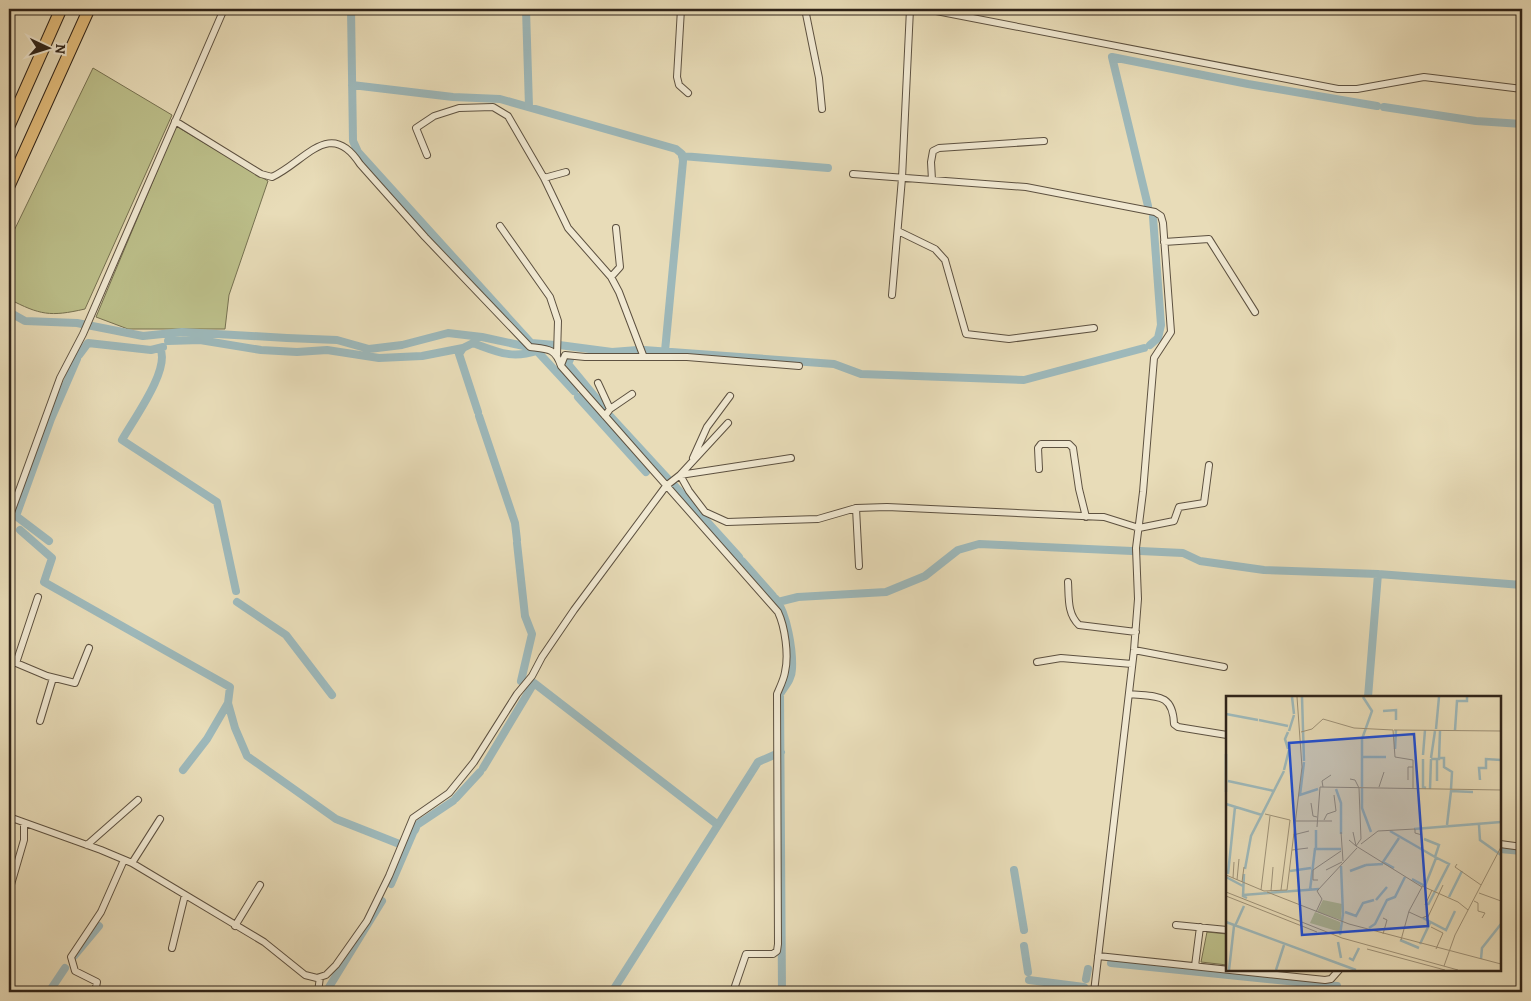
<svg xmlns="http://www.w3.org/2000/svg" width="1531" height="1001" font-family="Alegreya,serif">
	<rect width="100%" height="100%" fill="#e8dcb8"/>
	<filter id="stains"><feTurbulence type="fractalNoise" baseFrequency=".004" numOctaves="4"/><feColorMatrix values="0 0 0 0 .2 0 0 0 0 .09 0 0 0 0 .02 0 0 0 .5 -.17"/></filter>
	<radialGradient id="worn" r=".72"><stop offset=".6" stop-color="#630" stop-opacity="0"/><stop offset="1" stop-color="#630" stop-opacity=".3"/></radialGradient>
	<path fill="#bcbf8a" stroke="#767151" d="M93,68l79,47 -87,194c-35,8 -45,6 -76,-10v-58z
		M176,126l92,55 -39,114 -4,34h-97l-32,-12z
		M1207,932l20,2v31l-26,-3z"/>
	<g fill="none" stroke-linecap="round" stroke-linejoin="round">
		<path stroke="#9db8ba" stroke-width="8" d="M351,9l2,132 5,11 173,191 24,2
			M526,9l3,98
			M352,85l101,12 47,2 176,50 6,5 1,7 -18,190
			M1384,107l92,14 46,3
			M682,156l146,12
			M1148,206l-36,-149 136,27 129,22
			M9,312l16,9 52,2 66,13 39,-4 105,6 50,2 32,9 33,-4 46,-12 34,4 42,9
			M168,341l32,-1 61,10 36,2 30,-2 52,8 43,-2 41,-8 10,-5c25,9 38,16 64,8l37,40
			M559,345l53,7 26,-2
			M1150,345l8,-7 3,-13 -8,-108
			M160,348c11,21 -27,72 -38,92l95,62 19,89
			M463,348l-4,6 19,58
			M644,350l190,14 27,10 163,6 120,-32
			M79,355l9,-12 63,7 12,-3
			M571,357l-3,7 38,46
			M578,397l68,75
			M479,416l36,107 2,17
			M610,416l58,63
			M673,484l66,73
			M20,530l32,28 -8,24 186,105 -2,16 7,25 12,28 89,63 71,28
			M49,541l-33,-25 35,-97 26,-60
			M517,543l8,73 7,18 -11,47
			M1140,551l43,2 17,8 64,9 114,4 144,11
			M742,561l31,35
			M776,599c11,15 17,51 16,70 0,10 -7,17 -12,25l2,298
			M237,602l49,33 46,60
			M778,602l20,-5 88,-5 39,-16 33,-26 21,-6 153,7
			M1368,697l10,-123
			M483,768l51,-85 184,142
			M183,770l24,-31 21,-36
			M456,798l24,-26
			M415,830l2,-5 36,-24
			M1500,849l22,2
			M1014,870l10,60
			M391,884l22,-51
			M1024,946l4,26
			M74,956l25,-30
			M1111,963l226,23
			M1086,979l2,-10
			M1029,980l55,7
			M49,992l16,-24
			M326,992l56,-91
			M612,992l146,-230 23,-10"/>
		<g stroke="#5d5140" stroke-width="8">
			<path id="street" d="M681,9l-4,68 2,8 9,8
				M805,9l14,69 3,31
				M926,9l412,80h19l67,-12 98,12
				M175,121l86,53 11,3c33,-15 58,-60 88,-13l65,73 105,110c18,2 25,1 31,19l217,246c7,15 11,43 7,60 -1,7 -5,15 -8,22l1,250 -1,7 -4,3h-27l-13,38
				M427,155l-11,-27 18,-12 25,-8 34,-1 15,9 36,62 24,50 43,49 8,15 24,63
				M853,174l173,13 129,25 6,4 2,7 8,109 -17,26 -11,134 -7,56 2,51 -4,51 -40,342
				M544,178l22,-6
				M932,180l-1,-18 2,-11 6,-3 105,-7
				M500,226l50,71 8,24 -1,34
				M898,231l37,18 10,11 21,74 43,5 85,-11
				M1164,242l45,-3 46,73
				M611,277l9,-10 -4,-39
				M892,295l10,-117 8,-169
				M561,365l4,-10 20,2h102l112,9
				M598,383l12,26
				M605,416l5,-7 22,-15
				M728,423l-48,52 111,-17
				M693,458l14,-31 23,-31
				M1039,469l-1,-21 3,-4h28l4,4 6,41 7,28
				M856,508l3,58
				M9,518l51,-140 23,-44 141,-325
				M1068,582c1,15 -1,32 11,43l57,7
				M1134,650l90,17
				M9,660l38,16 28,7 14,-35
				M1037,662l24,-4 71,6
				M16,663l22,-66
				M1129,694c26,3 44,-2 45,30l4,3 49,8
				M40,721l13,-43
				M9,817l92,33 31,13 132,79 41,33 12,3 9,-3 10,-10 31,-44 22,-45 24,-58 36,-25 25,-31 43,-68 15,-18 10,-19 32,-47 92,-124 14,-11 9,16 16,21 22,10 91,-3 38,-11 31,-1 217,10 35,11 35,-7 5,-14 25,-4 5,-38
				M1500,844l22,3
				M87,845l51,-45
				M132,863l28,-44
				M10,888l14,-48v-17
				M1176,925l51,5
				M235,926l25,-41
				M172,948l13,-53
				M1098,956l227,24 6,-1 8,-9
				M1195,966l5,-39
				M170,991l3,1
				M95,992l2,-10 -22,-11 -4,-14 30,-45 23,-52
				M318,992l2,-15"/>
		</g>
		<g stroke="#2f2318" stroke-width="13">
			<path id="highway" d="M9,126l52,-117
				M9,186l80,-177"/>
		</g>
		<use href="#street" stroke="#f0e8d1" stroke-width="6"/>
		<use href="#highway" stroke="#e4be7c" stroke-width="11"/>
	</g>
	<g transform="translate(1226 696)">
		<rect width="275" height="275" fill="#e8dcb8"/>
		<path d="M97,204l19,4 -1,16 -24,-8zM89,216l25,10v10l-30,-9z" fill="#bcbf8a"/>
		<path fill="none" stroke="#9db8ba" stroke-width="2.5" d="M66,1l2,17M76,1l2,64M157,15l13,-1v10M0,18l32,6M33,24l29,6M210,33l3,-32M229,34l2,-29h10v-4M63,35l5,-16M62,53l-3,-10 3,-7M169,53l1,-19M0,58v38M197,59l2,-25M136,61h24M205,62l4,-27M212,62h6v9l8,5 -1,17M197,63v28l3,1M205,63h8l1,-28M78,66l-4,33 18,-6M58,74l5,-20M254,84l-1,-12h7v-9l15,1M2,85l46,10M211,85v-22M136,91v-48l10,-28 -9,-14M136,92v20l9,24M110,93l5,14v31M204,93l1,-30M0,108l36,11M221,129l4,-34 22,1M253,129l1,15 21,15M188,133l87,-7M164,135l45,26 4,-12 -15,-6M90,152v-18M140,169l17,-1M168,172l-11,-6 16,-24M19,173l6,-33 33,-65M64,175l21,-3M124,175l16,-6M2,178l7,-67M18,178l-1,22 4,2M0,181l17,9M186,183l13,7 11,-28M84,194l5,-41h26M17,199l76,-6M223,201l13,-26M150,204l11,-13M202,209l21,-41 -14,-7M119,216l11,4 7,-13 11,-3M197,222l23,12 9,-19M0,226l130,48M9,230l9,-20M143,232l6,-4 12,-24 8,-3 10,-20M114,239l3,-21 -2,-48M174,244l19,8M112,246l3,16M194,248l10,-21M123,262l4,2 6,-12M255,263l1,-11 19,-24M3,274l5,-44M50,274l8,-25"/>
		<path fill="none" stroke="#9e9278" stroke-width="1" d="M168,34l107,1M75,36l11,-3 11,-10 31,9 39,2 2,27 18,3v29M124,83l5,1 4,8 2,51 -5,7 66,41 -13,24 -8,29M182,84v-13h5M97,91l-1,-6 9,-6M153,91l5,-15M85,107l2,13 4,1M39,118l25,6M98,124l3,-6 9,-3 -2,-16M70,125h36M91,131l3,-40 181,3M115,136l2,29M67,139l16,-4M123,144l7,6 -3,-14M135,148l17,-13 37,-2v4l7,2M66,154l16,-2M231,168l-2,3 26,18M100,174l16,-8M0,179l38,16 23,-1 15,-123 -5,-70M7,182l1,-16M11,184l2,-21M92,184h-5v-10l28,-19M16,186l2,-15M196,190l36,16 10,8M35,194l9,-74M55,194l9,-70M45,195l2,-24M0,196l116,46 116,32M41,196l82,32 152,40M253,197l22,8M0,200l91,36M248,205l4,2v8l7,2 -3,5M199,209l7,-15M90,216l6,-13 -5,-8 40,-43M183,216l13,6 7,-3M201,223l16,-34M205,231l12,6 -7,16M157,238l4,-14 -4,-2M141,253l78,21M218,270l11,-31 46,-88"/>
		<path fill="#1d4ed8" fill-opacity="0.15" stroke="#1d4ed8" stroke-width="2.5" d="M188,38l14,192 -126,9 -13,-192z"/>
		<rect width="275" height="275" fill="none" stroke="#2f2318" stroke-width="2.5"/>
	</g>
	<rect width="1531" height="1001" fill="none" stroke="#e8dcb8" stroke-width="30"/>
	<rect x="10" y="10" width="1511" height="981" fill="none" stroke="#2f2318" stroke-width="2.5"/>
	<rect x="15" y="15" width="1501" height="971" fill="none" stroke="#2f2318"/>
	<g transform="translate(48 48) rotate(94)" stroke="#f0e8d1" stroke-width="4" paint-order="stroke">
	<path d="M0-4L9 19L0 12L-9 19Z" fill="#2f2318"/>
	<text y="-8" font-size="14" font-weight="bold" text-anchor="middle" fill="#2f2318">N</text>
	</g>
	<rect width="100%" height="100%" filter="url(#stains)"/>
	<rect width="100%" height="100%" fill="url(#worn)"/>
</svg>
